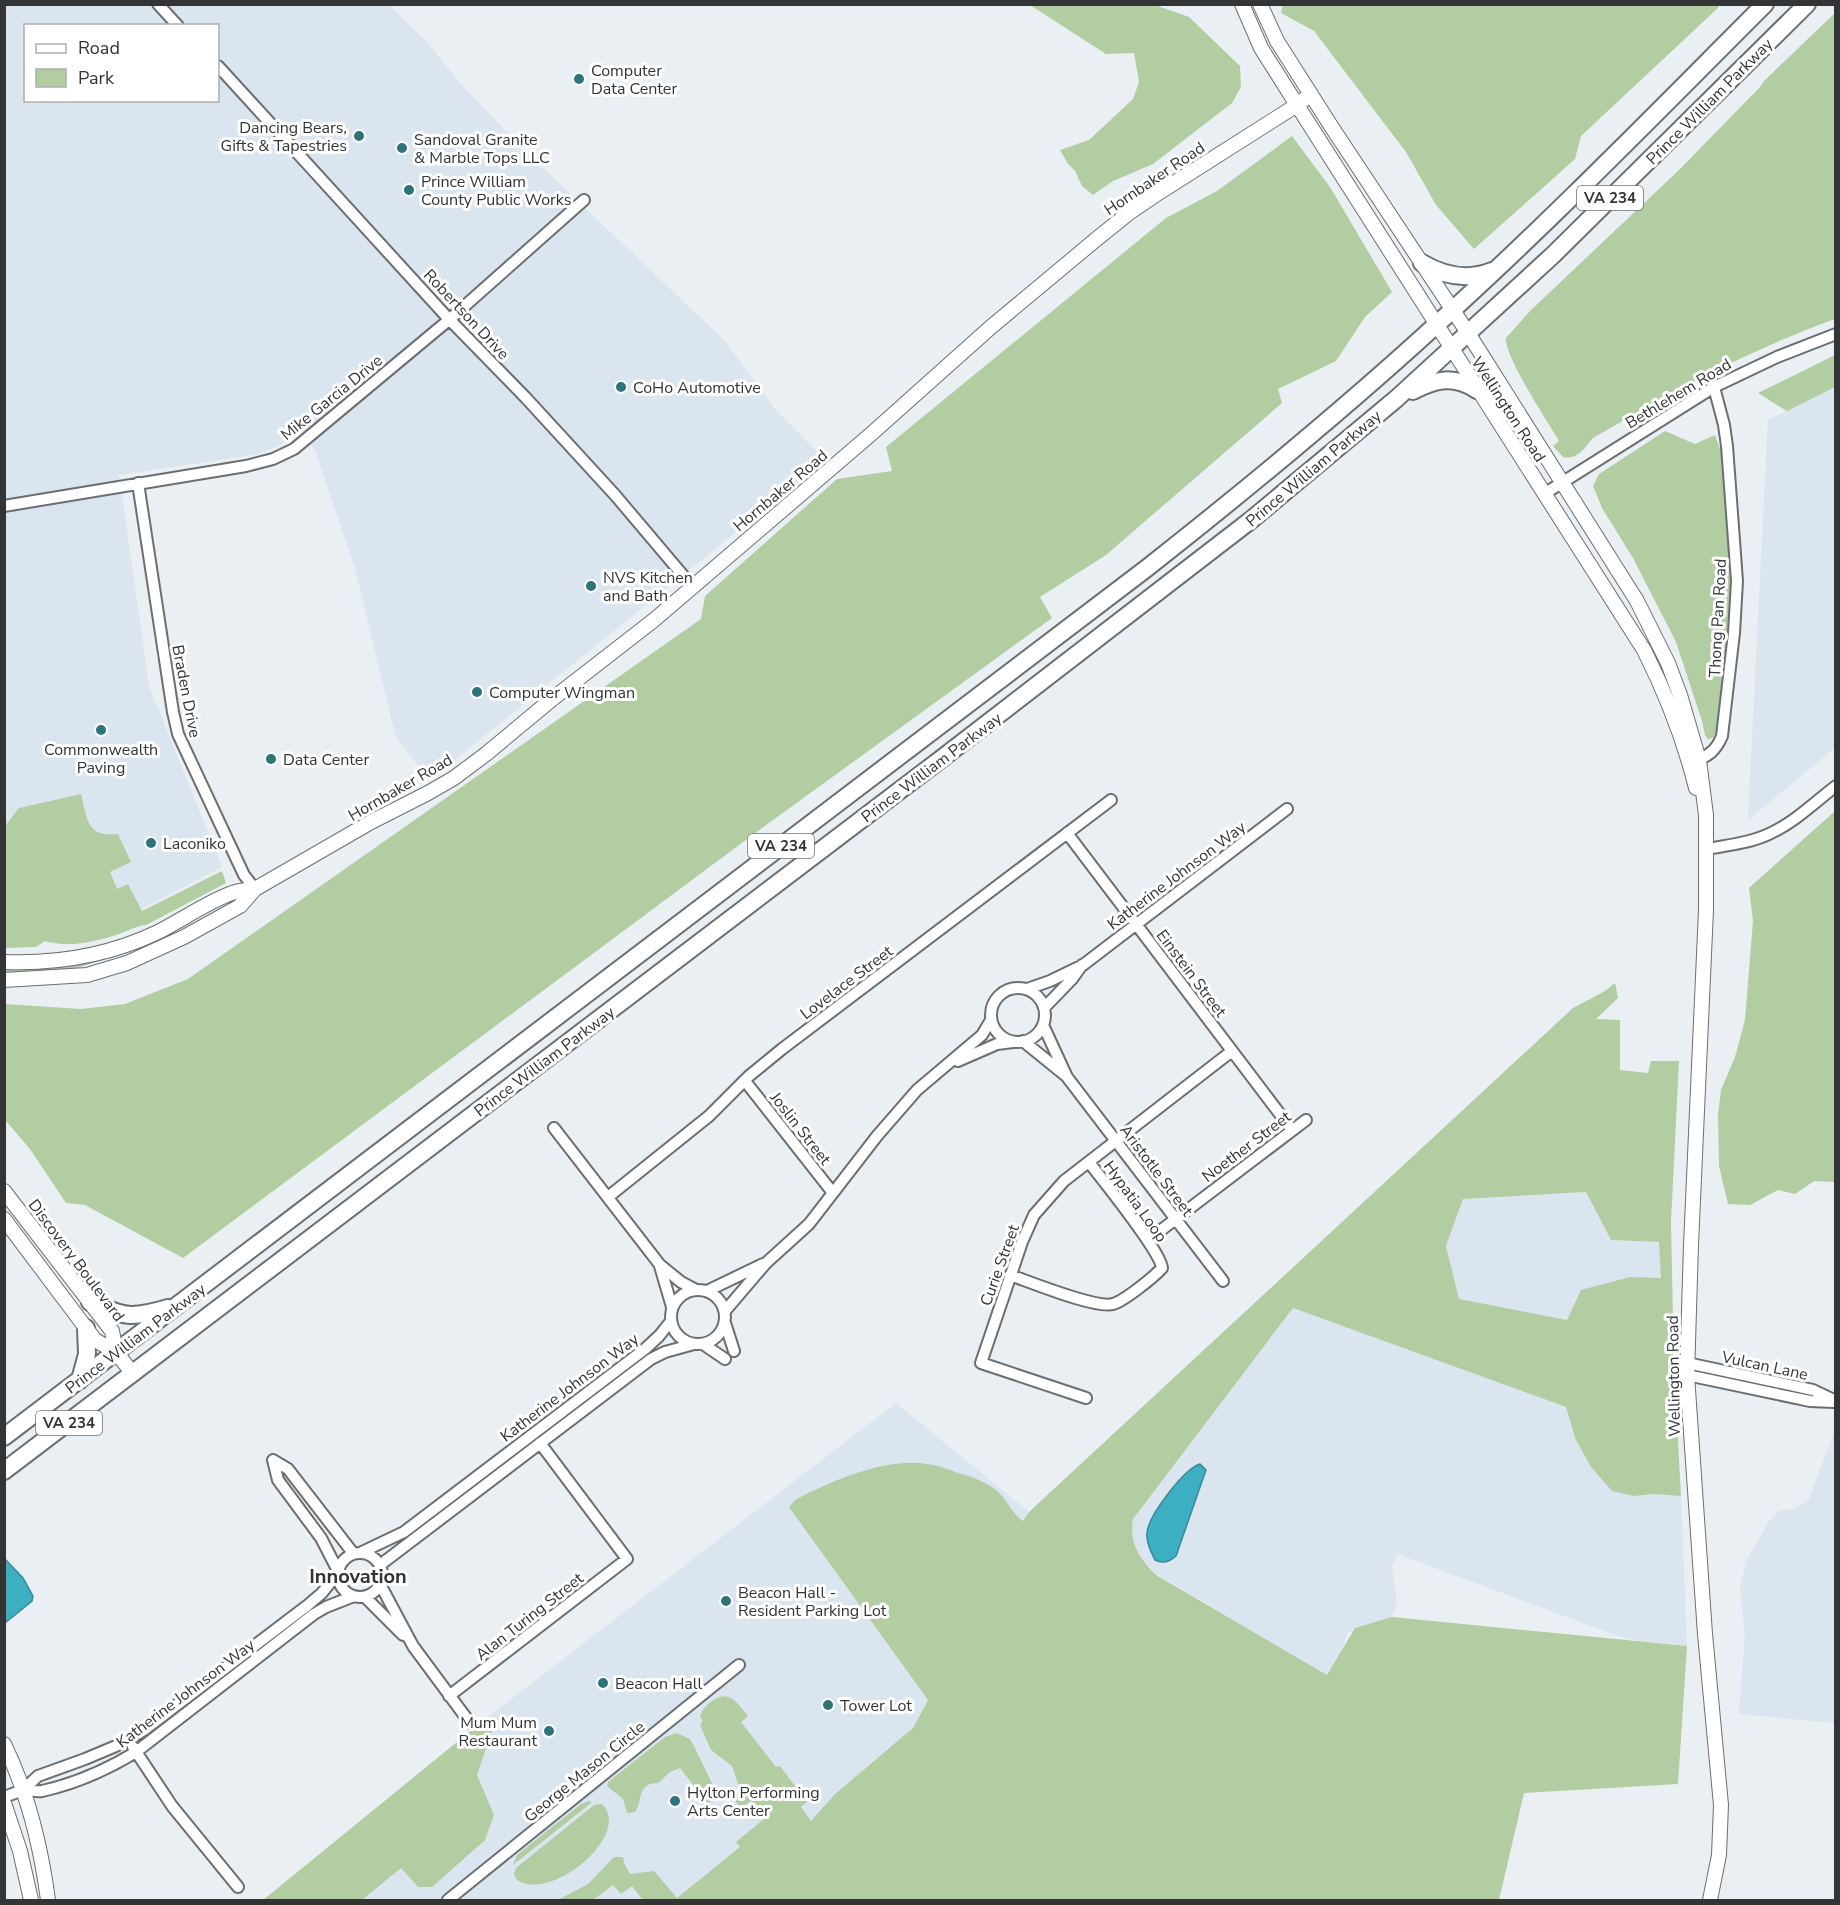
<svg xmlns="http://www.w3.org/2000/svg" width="1840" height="1905" font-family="'Nunito Sans',sans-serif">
	<rect width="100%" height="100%" fill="#e9eff3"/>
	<path fill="#dae5f0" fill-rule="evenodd" d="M5,5h384l38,37 32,40 63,66 203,193 49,67 51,52 -395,320 -34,-42 -41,-170 -40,-118 -14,-18 -25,15 -23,8 -134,20 30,211 73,181 -104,54 -57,-123 -42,10 -14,18zM26,26h192v74h-192z
		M1835,387v361l-87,72 20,-400z
		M1586,1192l25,48 48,2 3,36 -32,-1 -63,43 -108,-20 -13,-54 17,-47z
		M1293,1308l273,99 9,31 59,58 20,-2 27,2 6,150 -48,-5 -21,-5 -221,-82 -5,12 5,36 -5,15 -13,6 -13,1 -11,4 -8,6 -8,26 -12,15 -171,-101 -17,-18 -4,-10 -4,-12 2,-15z
		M896,1403l133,109 -31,51 -85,165 -78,66 -45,52 -66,54h-362l39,-32 16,19 77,-72 -17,-40 15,-44 -8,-11z
		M1835,1429v294l-96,-9 6,-79 -5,-46 6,-28 24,-41 9,-9 18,-3 12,-9z"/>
	<path fill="#b2cda2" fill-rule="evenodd" d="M1283,4h432l4,3 -138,129 -6,23 -101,90 -38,-44 -30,-53 -92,-121 -33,-18z
		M1030,5h125l34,12 51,49 1,21 -9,16 -79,61 -40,17 -20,14 -11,-9 -7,-15 -7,-7 -8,-14 29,-10 44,-41 6,-17 -5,-29 -28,1z
		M1835,13v306c-86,31 -163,73 -242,119 -9,10 -15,22 -30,19l-10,-11 6,-5c-11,-19 -55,-85 -53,-103l24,-27 150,-142 80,-82 4,-6z
		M1292,136l38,51 62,105 -27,25 -29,44 -58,28 4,14 -176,152 -66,42 12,21 -290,210 -579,430 -98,-53 -19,-2 -36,-54 -25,-29v-116l76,5 44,-5 63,-25 513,-360 4,-23 132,-117 55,-8 -6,-24 280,-229 51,-27z
		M1835,355v32l-48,24 -29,-18z
		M1665,431l30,13 20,-9 7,19 9,110 1,38 -15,125 -3,10 -6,3 -3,-5 -3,-14 -26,-79 -43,-84 -31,-50 -9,-22 6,-12z
		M81,794c6,25 6,44 37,40l13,28 -21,10 7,17 11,-5 14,27 80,-40 4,12 -80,42c-10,1 -18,6 -27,9 -24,8 -50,14 -74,7l-9,6 -31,1v-122l14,-18z
		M1835,811v371l-21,-1 -19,13 -17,-4 -28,15 -22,-1 -9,-38 -1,-51 3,-25 14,-33 10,-37 8,-99 -4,-33z
		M104,959l-38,13 -61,2v-7z
		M1615,983l3,15 -22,21 24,1v50l28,3 3,-12h28l-8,161 3,147 7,127 -27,-2 -20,2 -22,-5 -21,-24 -16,-29 -9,-31 -273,-99 -160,211c-4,25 6,38 23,56l171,100 28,-47 37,-11 295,29 -9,138 -154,9 -25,107h-856l-11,-14 -11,8 -8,-9 -20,15h-35l30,-16 26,-27h9l1,6 6,11 24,-3 23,27 63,-51 -4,-5 28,-23 -13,-18 -11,7 -8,-12 9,-4 -9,-26 -21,-16 -11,-25 3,-5 -3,-3c2,-8 6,-11 12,-16 17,-13 26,3 36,15l-7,6 35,45 4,-1 27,36 -6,5 10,14 24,-27 78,-66 15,-28 -139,-193 6,-7c36,-19 91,-43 132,-36 11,1 21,5 31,9 13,3 28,9 38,17 11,9 15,23 27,31l6,-9 544,-504 32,-17zM1586,1192l25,48 48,2 2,36 -31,-1 -49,13 -14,30 -108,-21 -13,-53 17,-47z
		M484,1720l8,11 -15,44 17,40 -9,25 -53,47h-14l-17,-19 -39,32h-99z
		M677,1733l13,6 4,7 24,50 -10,8 -28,-36 -10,4 -12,11c-22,0 -15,19 -23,29l-8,1 -4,-14 -16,-13 1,-4 57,-45z
		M589,1801h2v2l-78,62 4,-10 64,-51z
		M602,1804c31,30 -50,99 -85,76l-3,-6 2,-6 78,-63z"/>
	<path fill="#3cafc2" stroke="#398a98" stroke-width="1.5" d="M1200,1464l6,6 -30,86c-7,6 -13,8 -21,4 -4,-8 -9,-18 -8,-27 1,-17 37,-64 53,-69z
		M5,1559l18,19 10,18 -1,5 -27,22z"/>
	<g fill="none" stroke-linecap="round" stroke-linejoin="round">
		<g stroke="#6a6f73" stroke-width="14">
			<path id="minor" d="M158,4l20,22
				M218,66l228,250 80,82 89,97 77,91
				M138,483l35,229 5,22 66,141 11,14
				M1544,494l170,-107 63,-30 59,-23
				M4,506l242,-40 27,-7 21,-10 156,-130 134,-119
				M1694,762c14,-6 22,-11 28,-26l12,-103 3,-52 -10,-135 -3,-21 -10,-38
				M1067,833l225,297
				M1707,849c21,-4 44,-6 64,-16 24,-11 44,-31 65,-47
				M991 1015a27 27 0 1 1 54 0a27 27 0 1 1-54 0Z
				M1027,989l23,-8 33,-16 204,-156
				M1044,1008l28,-29 10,-14
				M1043,1025l24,52 156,204
				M1023,1041l42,34
				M958,1061l39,-17 16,-2
				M745,1081l88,112
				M554,1128l106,137 21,17 13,7
				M608,1197l101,-81 40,-40 33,-27 329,-249
				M1148,1240l158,-120
				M660,1266l12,41
				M1010,1275c20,7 86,34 103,29 11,-3 41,-27 49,-36 -2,-18 -59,-87 -73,-106
				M671 1317a27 27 0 1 1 54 0a27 27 0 1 1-54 0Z
				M707,1291l56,-27
				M725,1311l41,-48 43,-39 68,-88 40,-46 65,-55 9,-15
				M725,1323l9,28
				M703,1344l22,15
				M1687,1363l126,27 23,11
				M1687,1375l123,26 24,1
				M1086,1398l-105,-35 41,-121 12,-27 30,-34 168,-130
				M273,1460l5,20 43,58 17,33
				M273,1460l15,9 65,84
				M362,1552l42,-20 241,-183 14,-13 12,-15
				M338 1575a22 22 0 1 1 44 0a22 22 0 1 1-44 0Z
				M380,1565l271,-206 14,-7 29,-8
				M380,1584l33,62 57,77
				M365,1597l38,38
				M449,1696l178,-137 -87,-116
				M133,1747l39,59 66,81
				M23,1790c6,0 13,2 19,1 32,-7 66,-22 94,-39l178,-138 12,-7 28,-11
				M4,1797l19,-7 15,-14 47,-17 31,-13 28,-16 164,-125 14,-12 15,-19
				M448,1900l291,-235"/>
		</g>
		<g stroke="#6a6f73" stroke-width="16">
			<path id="major" d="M1242,4l19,44 36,57 347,545c22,44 40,89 52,138
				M1260,4l17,37 54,85 137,207 169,268 31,62 12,32 19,65 7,55v95l-15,335 -4,130 18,259 16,171 -2,50 -9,45
				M4,962c54,2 106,-7 154,-30 24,-12 49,-30 74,-39 7,-3 15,-3 23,-4l116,-67 57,-29 26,-15 32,-24 65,-54 103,-80 216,-185 121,-108 108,-90 30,-24 31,-21 137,-87 14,-11
				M4,980l83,-5 40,-12 57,-26 56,-31 15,-17
				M4,1191l108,140 4,21
				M4,1219l91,121 21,12 17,22
				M4,1744c24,49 37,103 44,156
				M4,1803l16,48 11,49"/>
		</g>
		<g stroke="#6a6f73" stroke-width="20">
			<path id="highway" d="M1422,263c22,13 45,18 70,8
				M1413,391c23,-12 41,-16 64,-1
				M90,1302c35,15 41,17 78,6
				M80,1380l7,-26 -1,-26
				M4,1437l1143,-869c99,-78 196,-158 289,-243 114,-103 221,-213 329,-321
				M4,1471l937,-712 310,-239 145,-121 157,-144 254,-251"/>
		</g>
		<use href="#minor" stroke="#fff" stroke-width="10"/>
		<use href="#major" stroke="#fff" stroke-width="14"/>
		<use href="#highway" stroke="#fff" stroke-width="16"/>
	</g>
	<g fill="#2b757a" stroke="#fff" stroke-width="2">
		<circle cx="579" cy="79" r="6"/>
		<circle cx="359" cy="136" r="6"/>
		<circle cx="402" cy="148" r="6"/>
		<circle cx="409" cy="190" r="6"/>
		<circle cx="621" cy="387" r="6"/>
		<circle cx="591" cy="586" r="6"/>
		<circle cx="477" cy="692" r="6"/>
		<circle cx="101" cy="730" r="6"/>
		<circle cx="271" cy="759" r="6"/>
		<circle cx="151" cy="843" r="6"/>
		<circle cx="726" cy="1601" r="6"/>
		<circle cx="603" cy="1683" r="6"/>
		<circle cx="828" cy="1705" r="6"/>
		<circle cx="549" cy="1731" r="6"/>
		<circle cx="675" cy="1801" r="6"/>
	</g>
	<g text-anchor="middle" stroke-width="6" stroke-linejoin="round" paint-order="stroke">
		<g fill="#fff" stroke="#707172" stroke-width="1.5">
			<rect x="1577" y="186" width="66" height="24" rx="4.5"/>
			<rect x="748" y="834" width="66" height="24" rx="4.5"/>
			<rect x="36" y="1411" width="66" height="24" rx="4.5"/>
		</g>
		<g font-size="15" font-weight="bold" fill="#323436">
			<text x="1610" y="203">VA 234</text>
			<text x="781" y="851">VA 234</text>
			<text x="69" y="1428">VA 234</text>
		</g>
		<g font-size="16" fill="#323436" stroke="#fff" text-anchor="start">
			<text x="591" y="76">Computer<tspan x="591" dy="18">Data Center</tspan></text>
			<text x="347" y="133" text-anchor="end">Dancing Bears,<tspan x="347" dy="18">Gifts &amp; Tapestries</tspan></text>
			<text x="414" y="145">Sandoval Granite<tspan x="414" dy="18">&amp; Marble Tops LLC</tspan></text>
			<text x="421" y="187">Prince William<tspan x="421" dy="18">County Public Works</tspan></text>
			<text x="633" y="393">CoHo Automotive</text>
			<text x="603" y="583">NVS Kitchen<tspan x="603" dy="18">and Bath</tspan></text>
			<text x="489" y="698">Computer Wingman</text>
			<text x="101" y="755" text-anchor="middle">Commonwealth<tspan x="101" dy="18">Paving</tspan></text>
			<text x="283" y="765">Data Center</text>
			<text x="163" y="849">Laconiko</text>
			<text x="738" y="1598">Beacon Hall -<tspan x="738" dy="18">Resident Parking Lot</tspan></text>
			<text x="615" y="1689">Beacon Hall</text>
			<text x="840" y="1711">Tower Lot</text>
			<text x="537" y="1728" text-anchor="end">Mum Mum<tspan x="537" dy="18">Restaurant</tspan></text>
			<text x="687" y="1798">Hylton Performing<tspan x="687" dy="18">Arts Center</tspan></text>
		</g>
		<g font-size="16" fill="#323436" stroke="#fff">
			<text transform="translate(1709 101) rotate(-45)" y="6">Prince William Parkway</text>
			<text transform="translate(1154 178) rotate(-34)" y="6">Hornbaker Road</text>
			<text transform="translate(467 314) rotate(47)" y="6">Robertson Drive</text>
			<text transform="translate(1678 393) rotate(-31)" y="6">Bethlehem Road</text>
			<text transform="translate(331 397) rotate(-39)" y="6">Mike Garcia Drive</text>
			<text transform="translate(1509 409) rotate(57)" y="6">Wellington Road</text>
			<text transform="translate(1313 468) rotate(-40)" y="6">Prince William Parkway</text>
			<text transform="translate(780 490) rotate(-40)" y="6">Hornbaker Road</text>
			<text transform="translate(1717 618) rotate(-87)" y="6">Thong Pan Road</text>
			<text transform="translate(187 691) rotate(79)" y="6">Braden Drive</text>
			<text transform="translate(931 767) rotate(-37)" y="6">Prince William Parkway</text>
			<text transform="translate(400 787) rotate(-30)" y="6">Hornbaker Road</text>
			<text transform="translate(1176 875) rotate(-37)" y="6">Katherine Johnson Way</text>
			<text transform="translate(1192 973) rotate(53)" y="6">Einstein Street</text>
			<text transform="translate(846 982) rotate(-37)" y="6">Lovelace Street</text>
			<text transform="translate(544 1061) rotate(-37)" y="6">Prince William Parkway</text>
			<text transform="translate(801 1128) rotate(52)" y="6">Joslin Street</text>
			<text transform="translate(1246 1146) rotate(-37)" y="6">Noether Street</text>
			<text transform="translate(1157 1170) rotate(53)" y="6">Aristotle Street</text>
			<text transform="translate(1136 1201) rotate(54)" y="6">Hypatia Loop</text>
			<text transform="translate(77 1260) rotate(53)" y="6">Discovery Boulevard</text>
			<text transform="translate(999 1265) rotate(-70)" y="6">Curie Street</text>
			<text transform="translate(135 1338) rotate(-37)" y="6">Prince William Parkway</text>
			<text transform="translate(1765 1365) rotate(12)" y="6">Vulcan Lane</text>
			<text transform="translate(1673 1376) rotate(-91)" y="6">Wellington Road</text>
			<text transform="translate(569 1387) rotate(-37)" y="6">Katherine Johnson Way</text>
			<text transform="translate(529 1616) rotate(-38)" y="6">Alan Turing Street</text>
			<text transform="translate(185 1693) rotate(-37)" y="6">Katherine Johnson Way</text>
			<text transform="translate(584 1771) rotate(-39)" y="6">George Mason Circle</text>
		</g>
		<g font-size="20" font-weight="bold" fill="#323436" stroke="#fff">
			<text x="358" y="1583">Innovation</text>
		</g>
	</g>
	<rect width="1840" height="1905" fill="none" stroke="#323436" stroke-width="12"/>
	<rect x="24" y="24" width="195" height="78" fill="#ffffff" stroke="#adaeaf" stroke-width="1.5"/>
	<rect x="36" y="44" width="30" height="9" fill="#ffffff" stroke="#adaeaf" stroke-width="1.5"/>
	<text x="78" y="54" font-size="18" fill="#323436">Road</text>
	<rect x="36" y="69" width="30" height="18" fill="#b2cda2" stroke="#adaeaf" stroke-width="1.5"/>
	<text x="78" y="84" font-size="18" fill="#323436">Park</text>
</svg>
